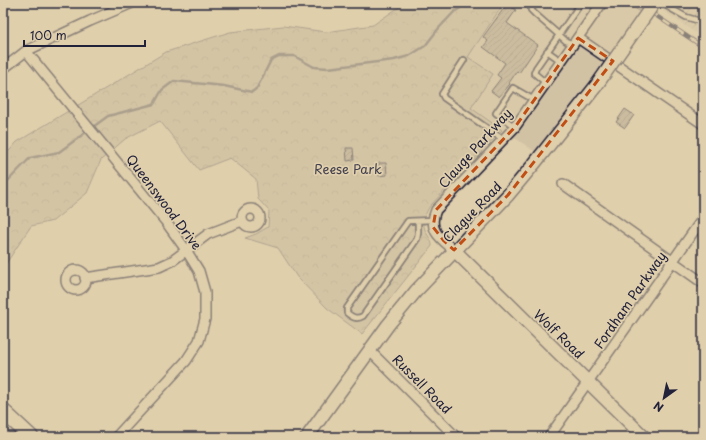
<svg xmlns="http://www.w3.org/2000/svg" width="706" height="440" font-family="'Playpen Sans',sans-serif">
	<defs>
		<pattern id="industrial-furrows" width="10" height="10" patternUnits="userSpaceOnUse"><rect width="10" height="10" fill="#d2c2a4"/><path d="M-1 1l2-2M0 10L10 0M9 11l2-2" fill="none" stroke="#b4a68e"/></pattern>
		<pattern id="forest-crowns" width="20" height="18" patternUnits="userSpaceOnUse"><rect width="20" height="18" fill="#c4b69c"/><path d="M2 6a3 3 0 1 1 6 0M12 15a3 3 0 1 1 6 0" fill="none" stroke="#a89c87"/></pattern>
		<pattern id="building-hatch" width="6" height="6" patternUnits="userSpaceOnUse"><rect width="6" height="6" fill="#b1a490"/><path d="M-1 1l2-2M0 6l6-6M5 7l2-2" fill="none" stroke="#908577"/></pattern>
	</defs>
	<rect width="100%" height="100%" fill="#e0cfac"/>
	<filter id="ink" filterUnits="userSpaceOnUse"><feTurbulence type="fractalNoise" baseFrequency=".025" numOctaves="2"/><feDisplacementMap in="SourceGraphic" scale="8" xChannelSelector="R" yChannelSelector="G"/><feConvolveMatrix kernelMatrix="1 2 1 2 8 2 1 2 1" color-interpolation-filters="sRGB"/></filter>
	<g filter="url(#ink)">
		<path fill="#d2c2a4" d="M504,3h123l15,10 -49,68 -56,72 -66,-45 -3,-51z"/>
		<path fill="url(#industrial-furrows)" d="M658,3h45v35l-47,-32z"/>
		<path fill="url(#forest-crowns)" stroke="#736c6c" d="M405,3h99l-36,54 25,17 -22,34 31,22 -72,76c-7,11 -9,20 -1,31 2,4 3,5 3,9l-70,88 -35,-26 -30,-31 -19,-29 -33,-10 11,-4 12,-7 1,-16 -11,-12 -2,-20 -26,-21 -31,12 -39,-49 -35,18 -24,21 -14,33 -34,28 -22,5 -28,42v-110l14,-16 149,-90 64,-20 53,-6 43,6 47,-7z
			M627,3h21l-6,10z"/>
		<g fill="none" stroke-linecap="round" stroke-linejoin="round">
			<path stroke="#6b6567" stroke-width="2.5" d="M3,186l27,-28 29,-6 49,-36 46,-12 8,-14 12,-9 50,5 28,6 5,-4 14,-28 8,-4h15l20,11 14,1 66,-8 15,-4 16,-10 14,-18 15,-16 14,-9"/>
		</g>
		<path fill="url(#building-hatch)" stroke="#22223b" d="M507,4l9,6 -9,13 31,22 -19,28 -2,-2 -8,12 1,1 -11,13 -8,-6 10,-13 -4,-3 8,-12 -22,-16 5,-6 -5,-4z
			M625,109l9,6 -9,13 -9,-6z
			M346,148h7l1,12 -7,1z
			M379,163h7l1,12 -8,1z"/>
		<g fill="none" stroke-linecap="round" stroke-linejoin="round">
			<g stroke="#22223b" stroke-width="8">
				<path id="lane" d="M535,3l-4,7 4,4 31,27 7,3
					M661,3l25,14 17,5
					M547,51l14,10
					M464,60l-22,34 2,4 60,42
					M546,83l-12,-10 2,-5 45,-65
					M515,127l-19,-14 17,-25 21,12
					M418,221v12l-1,6 -54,77c-7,4 -11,1 -16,-3v-5l61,-87 25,-1"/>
			</g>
			<g stroke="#22223b" stroke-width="12">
				<path id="street" d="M578,38l125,86
					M26,51l140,171 20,28 13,21 6,21v27l-6,22 -13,20 -70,76
					M3,69l23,-18 64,-30 42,-18
					M563,184l140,99
					M242 218a9 9 0 1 1 18 0a9 9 0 1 1-18 0Z
					M454,250c-13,-11 -27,-20 -18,-40l79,-83 87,-124
					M66 280a10 10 0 1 1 20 0a10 10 0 1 1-20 0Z
					M85,278l74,-11 13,-6 36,-27 34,-13
					M369,350l87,87
					M549,437l154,-219"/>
			</g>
			<g stroke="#22223b" stroke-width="15">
				<path id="secondary" d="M454,250l190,187
					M307,437l81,-112 28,-34 92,-96 26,-31 62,-78"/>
			</g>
			<g stroke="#22223b" stroke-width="17">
				<path id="primary" d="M3,411l28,26"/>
			</g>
			<use href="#lane" stroke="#e0cfac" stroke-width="4.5"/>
			<use href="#street" stroke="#e0cfac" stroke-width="9"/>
			<use href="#secondary" stroke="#e0cfac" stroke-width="12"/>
			<use href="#primary" stroke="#e0cfac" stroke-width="14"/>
			<g stroke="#22223b" stroke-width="4">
				<path id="rail" d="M637,3l66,44"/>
			</g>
			<use href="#rail" stroke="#e0cfac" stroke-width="2.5" stroke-dasharray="8" stroke-linecap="butt"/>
			<g stroke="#22223b" stroke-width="15" stroke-linecap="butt">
				<path id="secondary-bridge" d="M596,86l58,-83"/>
			</g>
			<use href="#secondary-bridge" stroke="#e0cfac" stroke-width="12"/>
		</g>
	</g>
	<path d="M0 0H706V440H0ZM578,38l35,23 -105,134 -54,55 -10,-9 -11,-14 3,-17 79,-83z" fill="#e0cfac" fill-opacity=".55" fill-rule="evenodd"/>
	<path fill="none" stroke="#c04e15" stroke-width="3" stroke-dasharray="8 5" stroke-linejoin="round" d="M578,38l35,23 -105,134 -54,55 -10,-9 -11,-14 3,-17 79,-83z"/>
	<g text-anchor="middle" stroke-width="3.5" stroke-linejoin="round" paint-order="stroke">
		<g font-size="13" fill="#22223b" stroke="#e0cfac">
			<text transform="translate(475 148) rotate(-48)" y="5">Clauge Parkway</text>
			<text transform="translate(164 202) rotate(53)" y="5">Queenswood Drive</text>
			<text transform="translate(472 212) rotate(-46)" y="5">Clague Road</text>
			<text transform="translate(630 300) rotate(-55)" y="5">Fordham Parkway</text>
			<text transform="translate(559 334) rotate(44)" y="5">Wolf Road</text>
			<text transform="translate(422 384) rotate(45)" y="5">Russell Road</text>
		</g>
		<g font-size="13" fill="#42404e" stroke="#e0cfac">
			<text x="348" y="174">Reese Park</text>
		</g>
	</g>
	<rect width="706" height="440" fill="none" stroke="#e0cfac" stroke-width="16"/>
	<rect x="8" y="8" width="690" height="424" fill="none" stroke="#22223b" stroke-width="1.5" filter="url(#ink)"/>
	<g transform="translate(664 398) rotate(213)" stroke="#e0cfac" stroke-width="3" paint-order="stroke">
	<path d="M0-3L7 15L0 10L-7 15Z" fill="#22223b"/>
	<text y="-6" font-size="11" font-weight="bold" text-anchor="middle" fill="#22223b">N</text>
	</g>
	<path d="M24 40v6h121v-6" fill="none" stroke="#22223b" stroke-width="2"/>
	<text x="30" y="40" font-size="12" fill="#22223b" stroke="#e0cfac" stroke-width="3" paint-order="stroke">100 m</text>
</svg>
